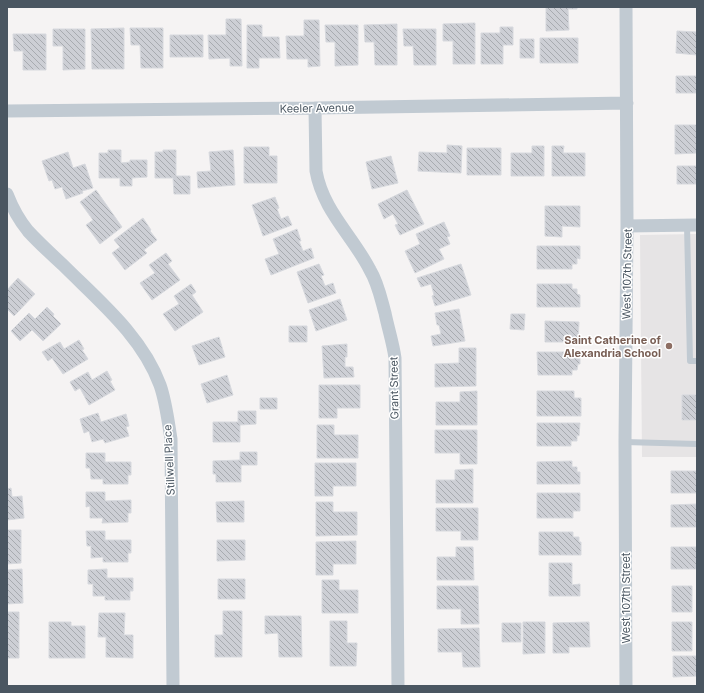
<svg xmlns="http://www.w3.org/2000/svg" width="704" height="693" font-family="Inter,sans-serif">
	<defs>
		<pattern id="building-back-hatch" width="6" height="6" patternUnits="userSpaceOnUse"><rect width="6" height="6" fill="#cdcfd5"/><path d="M-1 5l2 2M0 0l6 6M5-1l2 2" fill="none" stroke="#a8abb0"/></pattern>
	</defs>
	<rect width="100%" height="100%" fill="#f5f3f3"/>
	<path fill="#e6e4e5" d="M697,234v223h-55l-2,-222z"/>
	<path fill="url(#building-back-hatch)" stroke="#d7d9de" d="M546,7h31v2h-9l1,21 -23,1z
		M226,19h15l1,47h-12v-8l-21,1 -1,-24h18z
		M304,20h15l1,46 -12,1v-8h-21l-1,-23h18z
		M475,23v41h-22v-23h-10v-17z
		M397,24v41h-22l-1,-23h-9l-1,-17z
		M247,25h15v12h17l1,21h-21v10h-12z
		M325,25h33v40l-23,1v-24h-9z
		M500,27h13v18h-10v19h-22v-31h19z
		M124,28v41h-32l-1,-40z
		M130,28h33v40h-22l-1,-23h-9z
		M53,29h32v40l-22,1v-24h-10z
		M403,29h33v36h-22l-1,-19h-9z
		M677,31l20,1v23l-21,-2z
		M13,34h33v36h-23v-19h-9z
		M170,35h33v22h-33z
		M540,38h38v25h-38z
		M520,39h14v19h-14z
		M676,76h21v17h-21z
		M675,125h22v28l-22,1z
		M447,145l15,1 -1,27 -43,-2 1,-19 28,1z
		M532,146h12v30h-33v-23h21z
		M552,146h12l-1,7h22v23h-33z
		M244,147h25v9h8v27h-33z
		M467,148h34v27h-34z
		M108,150h13v13l9,-1v-2h17v17l-15,1v8h-12v-8h-21v-25h9z
		M163,150h13v26h14v18h-16l-1,-16h-18v-26h8z
		M233,150l2,35 -37,3 -1,-16 14,-1 -2,-19z
		M68,152l5,16 12,-4 8,24 -11,3 1,2 -17,6 -4,-12 -7,2 -3,-9 -3,1 -7,-20z
		M391,156l7,27 -26,6 -6,-27z
		M677,166h20v18h-20z
		M96,190l26,37 -22,17 -14,-19 7,-5 -13,-18z
		M407,190l17,34 -24,11 -5,-10 3,-1 -5,-10 -9,5 -6,-15z
		M275,197l4,11 -2,1 4,10 7,-3 4,9 -29,11 -11,-31z
		M545,206h35v21l-18,-1v11l-17,-1z
		M143,218l8,12 -1,1 7,9 -13,10 3,3 -22,17 -13,-17 8,-6 -6,-7z
		M444,222l6,14 -3,1 3,7 -11,5 5,10 -29,14 -10,-22 15,-7 -4,-10z
		M297,229l4,12h-2l4,10 8,-3 3,10 -43,17 -6,-16 14,-5 -6,-15z
		M537,246h43v13l-3,-1v6h-5v5h-35z
		M166,253l6,8 -4,3 12,16 -28,20 -12,-17 15,-10 -6,-8z
		M319,264l5,11 -3,1 4,10 8,-3 3,10 -28,10 -11,-31z
		M461,264l10,31 -36,11 -3,-10 2,-1 -3,-11 -10,3 -4,-9z
		M18,278l17,16 -21,22 -7,-7v-19z
		M191,284l5,8 -4,3 11,17 -28,19 -12,-17 16,-10 -5,-8z
		M537,284h35v5h5v5l3,1v12h-43z
		M340,299l7,21 -31,11 -7,-21z
		M47,307l7,7 -1,2 8,8 -18,17 -11,-11 -12,11 -9,-10 18,-18 6,6z
		M459,309l6,32 -32,5 -2,-10 10,-2 -2,-9h-2l-2,-12z
		M511,314h14l-1,16 -14,-1z
		M545,321l34,1 -1,20h-33z
		M289,326h18v16h-18z
		M219,337l6,20 -26,8 -7,-19z
		M79,340l5,9 -2,1 6,9 -25,15 -11,-16 -4,3 -6,-9 18,-10 4,7z
		M347,344v13h-2v10h8l1,10 -30,1 -2,-32z
		M459,348h17v38l-41,1v-23l24,-1z
		M537,352h43v12h-2l-1,6h-5v5h-34z
		M107,371l5,9 -2,1 5,9 -26,15 -9,-17 -5,3 -5,-9 18,-10 4,8z
		M227,375l6,20 -26,8 -6,-19z
		M319,385h41v23h-23v10h-18z
		M477,391v34h-41v-23h24v-10z
		M537,391h37v7h7v18h-44z
		M682,395h15v25h-15z
		M260,398h17v11h-17z
		M238,411h18v13l-16,1v17h-27v-20h25z
		M98,413l3,9 25,-8 3,12 -3,1 3,9 -24,7 -2,-4 -11,3 -3,-11 -5,2 -4,-14z
		M537,423h43l-1,13 -2,-1v6h-6v5h-34z
		M317,425h17v10h24v23h-41z
		M435,430h42v34h-17v-11h-25z
		M240,452h17v13h-16v17h-25v-8h-3v-13l27,-1z
		M86,453h19v9h26v13h-3v9h-25v-5h-12l-1,-11h-4z
		M572,461v6h5v5h3v12h-43v-22z
		M315,463h41v23h-23v10h-18z
		M473,469v34h-37v-23h19v-10z
		M671,471h26v22h-26z
		M11,488l1,9 10,-1 2,22 -17,2v-31z
		M86,492h19v9l26,-1v13h-3v9l-26,1 1,-5h-13v-12l-4,1z
		M537,493h43v18h-7v7h-36z
		M244,501v21h-27l-1,-20z
		M316,502h17v10h24v23l-41,1z
		M697,504v23h-26v-22z
		M436,508h42v32h-17v-9h-25z
		M7,530h14v33l-14,1z
		M86,531h19v9h26v13h-3v9h-25v-5l-12,1v-12h-4z
		M539,532h34v5h6v5h2v13h-42z
		M217,540h28v20l-28,1z
		M356,541v23h-23v11h-17v-33z
		M456,547h17l1,33h-37v-23h19z
		M671,547h26v22h-26z
		M549,563h23v22l8,-1v12h-31z
		M22,569l1,34 -16,1v-34z
		M107,569v9h26v13h-3v9h-25v-4h-12v-12h-5v-14z
		M218,579h27v20h-27z
		M322,580h17v10h19v23h-36z
		M437,586h41l1,38h-18v-15h-24z
		M672,586h20v26h-20z
		M223,611h19v46h-27v-22h8z
		M7,612h12v46h-12z
		M99,613h26l-1,22h9v23l-27,-1v-20h-8z
		M265,616h36l1,41h-23l-1,-24 -13,1z
		M330,621h17v22h10l-1,23h-26z
		M49,622h22v4h14v32h-36z
		M523,622h22v31l-22,1z
		M589,622l1,25h-21v6h-16v-30z
		M672,622h20v29h-20z
		M502,623h19v19h-19z
		M479,628l1,39h-17l-1,-15h-24v-23z
		M673,656h24v20l-24,1z"/>
	<g fill="none" stroke-linecap="round" stroke-linejoin="round">
		<path stroke="#c1cad2" stroke-width="6" d="M687,225l3,136h7
			M625,442l72,2"/>
		<path stroke="#c1cad2" stroke-width="13" d="M626,7l1,219 -2,216 1,244
			M315,108l1,63c7,40 37,65 54,99 8,13 11,29 15,43 3,15 8,30 10,45l3,328
			M7,111l308,-3 312,-5
			M7,194c5,13 12,26 21,37 11,12 23,23 35,34 36,36 79,71 97,120 6,17 8,36 11,54l2,247
			M627,226l70,-1"/>
	</g>
	<circle fill="#8d6e63" stroke="#fff" stroke-width="1.5" cx="669" cy="346" r="4"/>
	<g text-anchor="middle" stroke-width="3" stroke-linejoin="round" paint-order="stroke">
		<g font-size="11" fill="#4a5661" stroke="#fff">
			<text transform="translate(317 108) rotate(-1)" y="4">Keeler Avenue</text>
			<text transform="translate(627 274) rotate(-89)" y="4">West 107th Street</text>
			<text transform="translate(394 388) rotate(-91)" y="4">Grant Street</text>
			<text transform="translate(169 460) rotate(-93)" y="4">Stillwell Place</text>
			<text transform="translate(626 598) rotate(-90)" y="4">West 107th Street</text>
		</g>
		<g font-size="11" font-weight="bold" fill="#785e54" stroke="#fff" text-anchor="end">
			<text x="661" y="344">Saint Catherine of<tspan x="661" dy="13">Alexandria School</tspan></text>
		</g>
	</g>
	<rect width="704" height="693" fill="none" stroke="#4a5661" stroke-width="16"/>
</svg>
